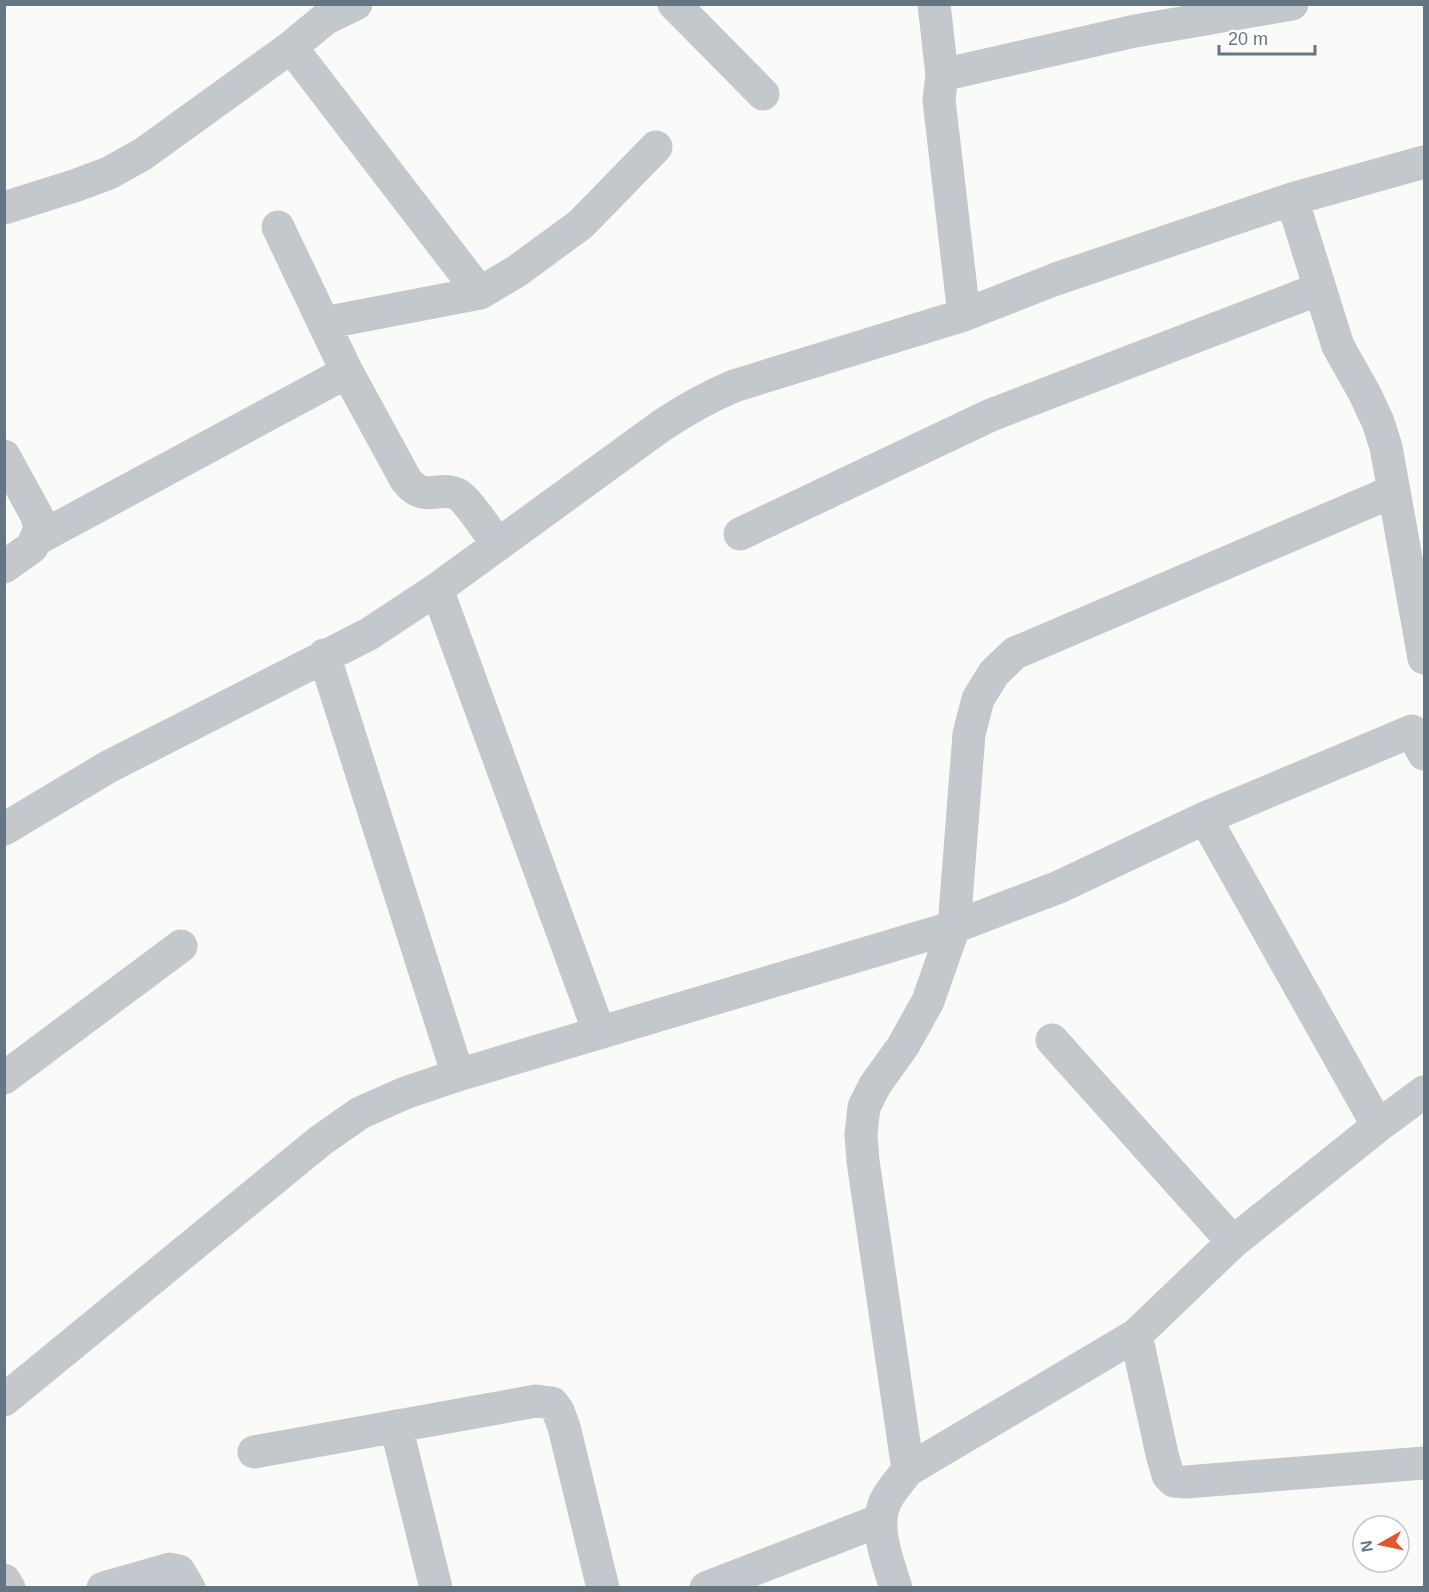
<svg xmlns="http://www.w3.org/2000/svg" width="1429" height="1592" font-family="Arial,sans-serif">
	<rect width="100%" height="100%" fill="#fafaf8"/>
	<g fill="none" stroke-linecap="round" stroke-linejoin="round">
		<path stroke="#c3c8cc" stroke-width="33" d="M674,4l89,90
			M934,4l8,71 -3,25 25,215
			M291,47l189,246
			M942,75l193,-44 157,-27
			M1292,199l46,147 27,48 13,28 8,25 38,211
			M4,208l73,-23 32,-12 34,-19 148,-107 34,-28 31,-15
			M278,227l69,145 59,108c19,24 31,5 51,14 10,5 33,40 41,51
			M324,323l156,-30 37,-22 64,-47 75,-77
			M4,456l33,60 3,13 -8,18 -28,20
			M740,534l251,-119 328,-126
			M37,539l310,-167
			M437,589l162,443
			M324,655l134,420
			M1205,818l173,308
			M4,829l104,-62 261,-133 68,-45 224,-163c24,-16 47,-29 73,-40l230,-71 92,-36 236,-80 132,-37
			M1052,1040l181,202
			M4,1078l177,-132
			M1136,1335l26,119 6,21 6,6 12,1 238,-19
			M396,1426l40,162
			M254,1452l282,-51 16,2 6,8 6,16 39,161
			M908,1470l228,-135 97,-93 145,-116 46,-34
			M4,1580l5,8
			M103,1588l67,-19 9,2 10,17
			M706,1588l175,-68
			M896,1588c-8,-26 -23,-62 -10,-88 5,-10 15,-21 22,-30l-45,-309 -2,-27 3,-27 11,-22 28,-39 25,-45 26,-74 15,-193 9,-35 16,-26 21,-20 379,-162"/>
		<path stroke="#c3c8cc" stroke-width="33" d="M4,1400l316,-259 40,-28 45,-20 53,-18 496,-148 105,-40 146,-69 207,-87 12,23"/>
	</g>
	<rect width="1429" height="1592" fill="none" stroke="#657683" stroke-width="12"/>
	<g transform="translate(1381 1544) rotate(261)"><circle r="28" fill="#ffffff" stroke="#c1c8cd" stroke-width="1.5"/>
	<path d="M0-4.5L10 22L0 15L-10 22Z" fill="#e4572e"/>
	<text y="-9" font-size="16" font-weight="bold" text-anchor="middle" fill="#657683">N</text>
	</g>
	<path d="M1219 45v9h96v-9" fill="none" stroke="#657683" stroke-width="3"/>
	<text x="1228" y="45" font-size="18" fill="#657683" stroke="#ffffff" stroke-width="4.5" paint-order="stroke">20 m</text>
</svg>
